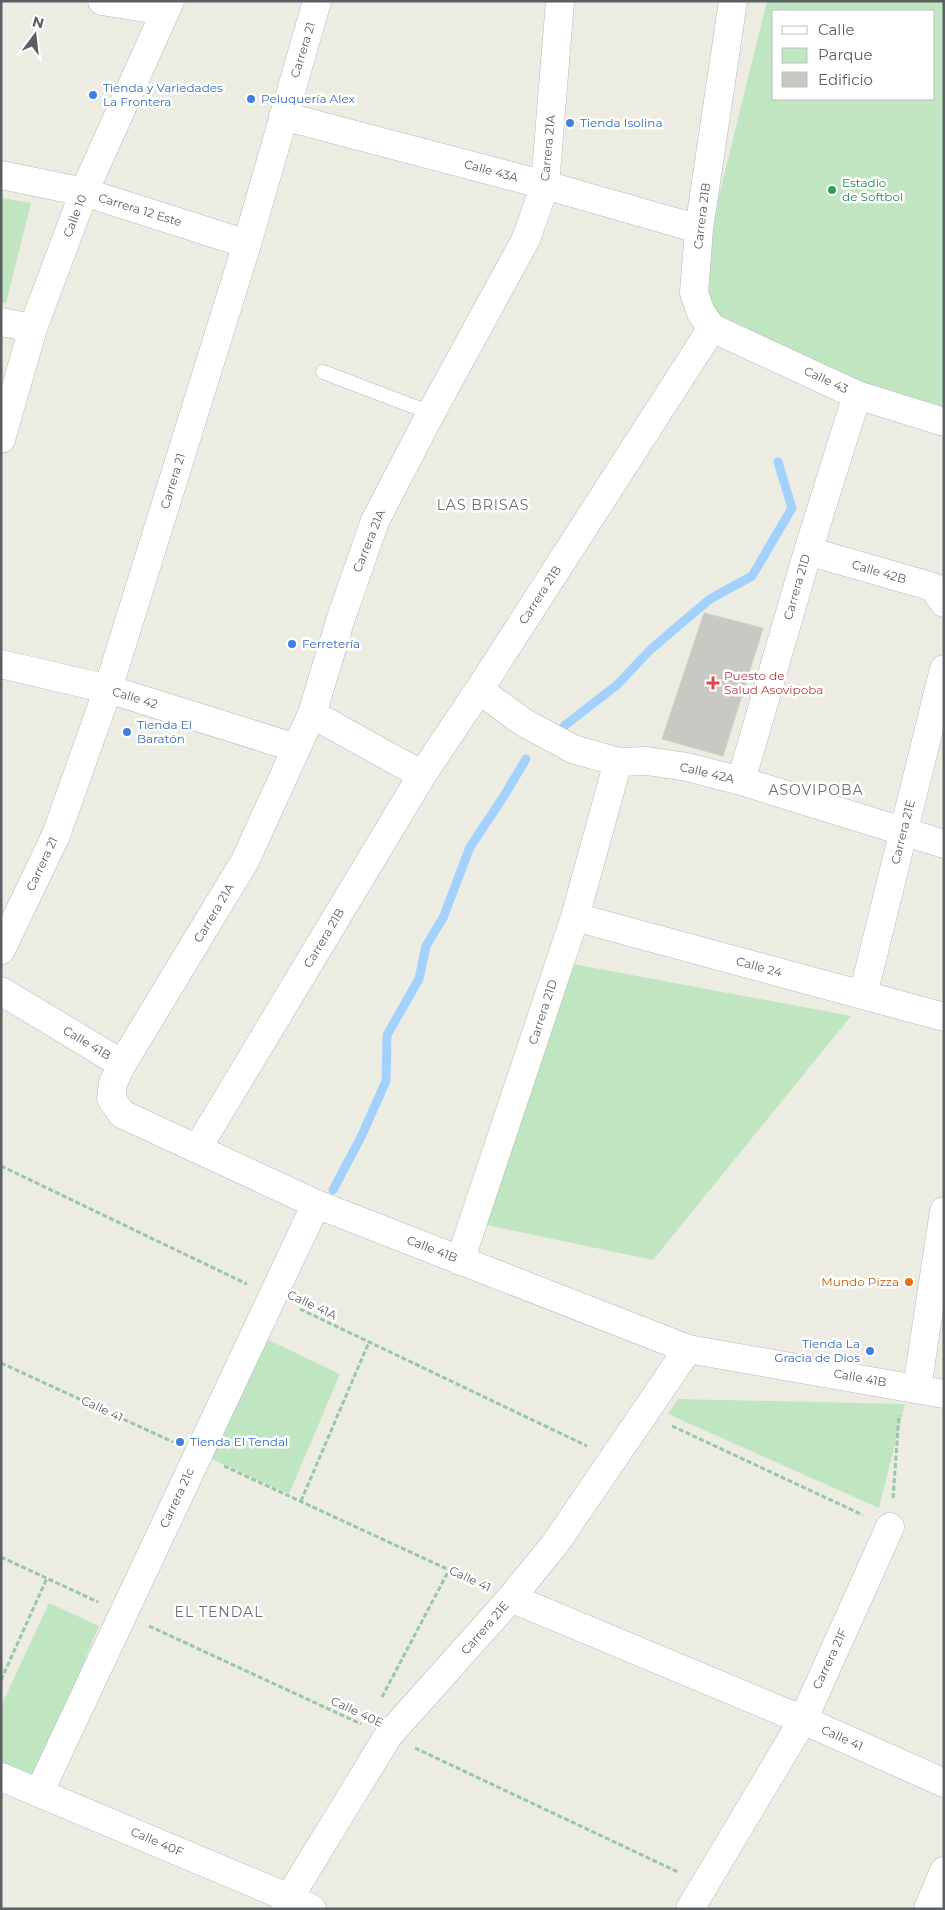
<svg xmlns="http://www.w3.org/2000/svg" width="945" height="1910" font-family="Montserrat,sans-serif">
	<rect width="100%" height="100%" fill="#edece3"/>
	<path fill="#bfe5c1" fill-rule="evenodd" d="M767,1h177v407l-94,-24 -141,-64 -11,-39zM774,11h160v88h-160z
		M1,198l30,5 -25,100 -5,-1z
		M573,964l278,52 -198,244 -167,-35z
		M260,1336l80,38 -51,120 -84,-38z
		M678,1399l227,5 -26,104 -211,-94z
		M49,1603l50,23 -65,155 -33,-13v-62z"/>
	<g fill="none" stroke-linecap="round" stroke-linejoin="round">
		<path stroke="#a3d1fd" stroke-width="9" d="M564,726l53,-41 34,-36 59,-50 42,-23 40,-68 -14,-46
			M333,1190l28,-53 25,-56 1,-46 32,-56 7,-33 17,-28 27,-71 34,-51 22,-37"/>
	</g>
	<path fill="#cac8c2" stroke="#d2cec1" d="M704,613l59,15 -40,128 -61,-17z"/>
	<g fill="none" stroke-linecap="round" stroke-linejoin="round">
		<g stroke="#b5b8bd" stroke-width="15">
			<path id="lane" d="M323,372l108,41"/>
		</g>
		<g stroke="#b5b8bd" stroke-width="29">
			<path id="street" d="M102,1l63,10
				M560,1l-15,184 -19,54 -95,174 -56,108 -34,97 -29,96 -67,147 -123,203 -9,19 -2,15 11,16 194,90 372,145
				M733,1l-34,228 -5,64 7,20 11,15 145,67 87,27
				M283,116l262,69 154,44
				M1,175l83,17 163,52
				M1,322l32,6
				M1,439l32,-111 51,-136 86,-191
				M808,551l125,36 11,16
				M1,664l107,25 188,59
				M479,690l44,32 50,27 45,13 29,-1 40,6 54,14 203,63
				M312,714l110,61
				M741,781l67,-230 49,-156
				M575,917l369,100
				M1,950l55,-115 52,-146 139,-445 70,-243
				M1,991l121,73
				M863,995l81,-326
				M197,1149l225,-374 57,-85 233,-362
				M460,1261l115,-344 43,-155
				M511,1598l292,122 141,63
				M39,1793l277,-589
				M289,1898l23,11
				M690,1909l113,-189 87,-193
				M928,1909l16,-38"/>
		</g>
		<g stroke="#b6b9bf" stroke-width="29">
			<path id="secondary" d="M917,1388l27,-177
				M1,1777l288,121
				M285,1909l4,-11 99,-162 123,-138 44,-54 133,-195 256,45"/>
		</g>
		<path stroke="#99c5a8" stroke-width="3" stroke-dasharray="5 2.5" stroke-linecap="butt" d="M1,1166l246,118
			M300,1309l287,137
			M1,1363l172,79
			M672,1426l191,89
			M224,1466l260,120
			M893,1498l6,-83
			M301,1501l68,-159
			M1,1557l97,45
			M149,1626l212,98
			M1,1680l46,-102
			M382,1697l67,-127
			M415,1748l263,124"/>
		<use href="#lane" stroke="#fff" stroke-width="14"/>
		<use href="#street" stroke="#fff" stroke-width="28"/>
		<use href="#secondary" stroke="#fff" stroke-width="28"/>
	</g>
	<g fill="#3f7fe0" stroke="#fff" stroke-width="2">
		<circle cx="93" cy="95" r="5"/>
		<circle cx="251" cy="99" r="5"/>
		<circle cx="570" cy="123" r="5"/>
		<circle cx="292" cy="644" r="5"/>
		<circle cx="127" cy="732" r="5"/>
		<circle cx="870" cy="1351" r="5"/>
		<circle cx="180" cy="1442" r="5"/>
	</g>
	<circle fill="#2e9e5b" stroke="#fff" stroke-width="2" cx="832" cy="190" r="5"/>
	<path fill="#e0444e" stroke="#fff" stroke-width="2" d="M710.5 675.5h5v5h5v5h-5v5h-5v-5h-5v-5h5z"/>
	<circle fill="#e8710a" stroke="#fff" stroke-width="2" cx="909" cy="1282" r="5"/>
	<g text-anchor="middle" stroke-width="5" stroke-linejoin="round" paint-order="stroke">
		<g font-size="12" fill="#5b5e63" stroke="#fff">
			<text transform="translate(303 50) rotate(-73)" y="4">Carrera 21</text>
			<text transform="translate(548 148) rotate(-85)" y="4">Carrera 21A</text>
			<text transform="translate(491 171) rotate(15)" y="4">Calle 43A</text>
			<text transform="translate(140 210) rotate(17)" y="4">Carrera 12 Este</text>
			<text transform="translate(75 216) rotate(-69)" y="4">Calle 10</text>
			<text transform="translate(702 216) rotate(-83)" y="4">Carrera 21B</text>
			<text transform="translate(826 380) rotate(25)" y="4">Calle 43</text>
			<text transform="translate(173 481) rotate(-73)" y="4">Carrera 21</text>
			<text transform="translate(369 541) rotate(-68)" y="4">Carrera 21A</text>
			<text transform="translate(879 572) rotate(16)" y="4">Calle 42B</text>
			<text transform="translate(797 587) rotate(-74)" y="4">Carrera 21D</text>
			<text transform="translate(540 595) rotate(-57)" y="4">Carrera 21B</text>
			<text transform="translate(135 698) rotate(17)" y="4">Calle 42</text>
			<text transform="translate(707 773) rotate(13)" y="4">Calle 42A</text>
			<text transform="translate(903 832) rotate(-76)" y="4">Carrera 21E</text>
			<text transform="translate(42 864) rotate(-65)" y="4">Carrera 21</text>
			<text transform="translate(214 913) rotate(-59)" y="4">Carrera 21A</text>
			<text transform="translate(324 938) rotate(-59)" y="4">Carrera 21B</text>
			<text transform="translate(759 967) rotate(15)" y="4">Calle 24</text>
			<text transform="translate(543 1012) rotate(-72)" y="4">Carrera 21D</text>
			<text transform="translate(87 1043) rotate(31)" y="4">Calle 41B</text>
			<text transform="translate(432 1249) rotate(21)" y="4">Calle 41B</text>
			<text transform="translate(312 1305) rotate(25)" y="4">Calle 41A</text>
			<text transform="translate(860 1378) rotate(10)" y="4">Calle 41B</text>
			<text transform="translate(102 1409) rotate(25)" y="4">Calle 41</text>
			<text transform="translate(177 1498) rotate(-65)" y="4">Carrera 21c</text>
			<text transform="translate(470 1579) rotate(25)" y="4">Calle 41</text>
			<text transform="translate(485 1628) rotate(-49)" y="4">Carrera 21E</text>
			<text transform="translate(830 1659) rotate(-65)" y="4">Carrera 21F</text>
			<text transform="translate(357 1712) rotate(25)" y="4">Calle 40E</text>
			<text transform="translate(842 1738) rotate(24)" y="4">Calle 41</text>
			<text transform="translate(157 1842) rotate(23)" y="4">Calle 40F</text>
		</g>
		<g font-size="12" fill="#366cbe" stroke="#fff" text-anchor="start">
			<text x="103" y="92">Tienda y Variedades<tspan x="103" dy="14">La Frontera</tspan></text>
			<text x="261" y="103">Peluquería Alex</text>
			<text x="580" y="127">Tienda Isolina</text>
			<text x="302" y="648">Ferretería</text>
			<text x="137" y="729">Tienda El<tspan x="137" dy="14">Baratón</tspan></text>
			<text x="860" y="1348" text-anchor="end">Tienda La<tspan x="860" dy="14">Gracia de Dios</tspan></text>
			<text x="190" y="1446">Tienda El Tendal</text>
		</g>
		<g font-size="12" fill="#27864d" stroke="#fff" text-anchor="start">
			<text x="842" y="187">Estadio<tspan x="842" dy="14">de Softbol</tspan></text>
		</g>
		<g font-size="12" fill="#be3a42" stroke="#fff" text-anchor="start">
			<text x="724" y="680">Puesto de<tspan x="724" dy="14">Salud Asovipoba</tspan></text>
		</g>
		<g font-size="12" fill="#c56008" stroke="#fff" text-anchor="end">
			<text x="899" y="1286">Mundo Pizza</text>
		</g>
		<g font-size="14" letter-spacing="1" fill="#6c7075" stroke="#fff">
			<text x="483" y="510">LAS BRISAS</text>
			<text x="816" y="795">ASOVIPOBA</text>
			<text x="219" y="1617">EL TENDAL</text>
		</g>
	</g>
	<rect width="945" height="1910" fill="none" stroke="#5b5e63" stroke-width="5"/>
	<rect x="772" y="10" width="162" height="90" fill="#ffffff" stroke="#bdbfc1"/>
	<rect x="782" y="26" width="25" height="8" fill="#ffffff" stroke="#bdbfc1"/>
	<text x="818" y="35" font-size="15" fill="#5b5e63">Calle</text>
	<rect x="782" y="48" width="25" height="15" fill="#bfe5c1" stroke="#bdbfc1"/>
	<text x="818" y="60" font-size="15" fill="#5b5e63">Parque</text>
	<rect x="782" y="72" width="25" height="15" fill="#cac8c2" stroke="#bdbfc1"/>
	<text x="818" y="85" font-size="15" fill="#5b5e63">Edificio</text>
	<g transform="translate(35 35) rotate(15)" stroke="#ffffff" stroke-width="4" paint-order="stroke">
	<path d="M0-4L9 19L0 12L-9 19Z" fill="#5b5e63"/>
	<text y="-8" font-size="14" font-weight="bold" text-anchor="middle" fill="#5b5e63">N</text>
	</g>
</svg>
